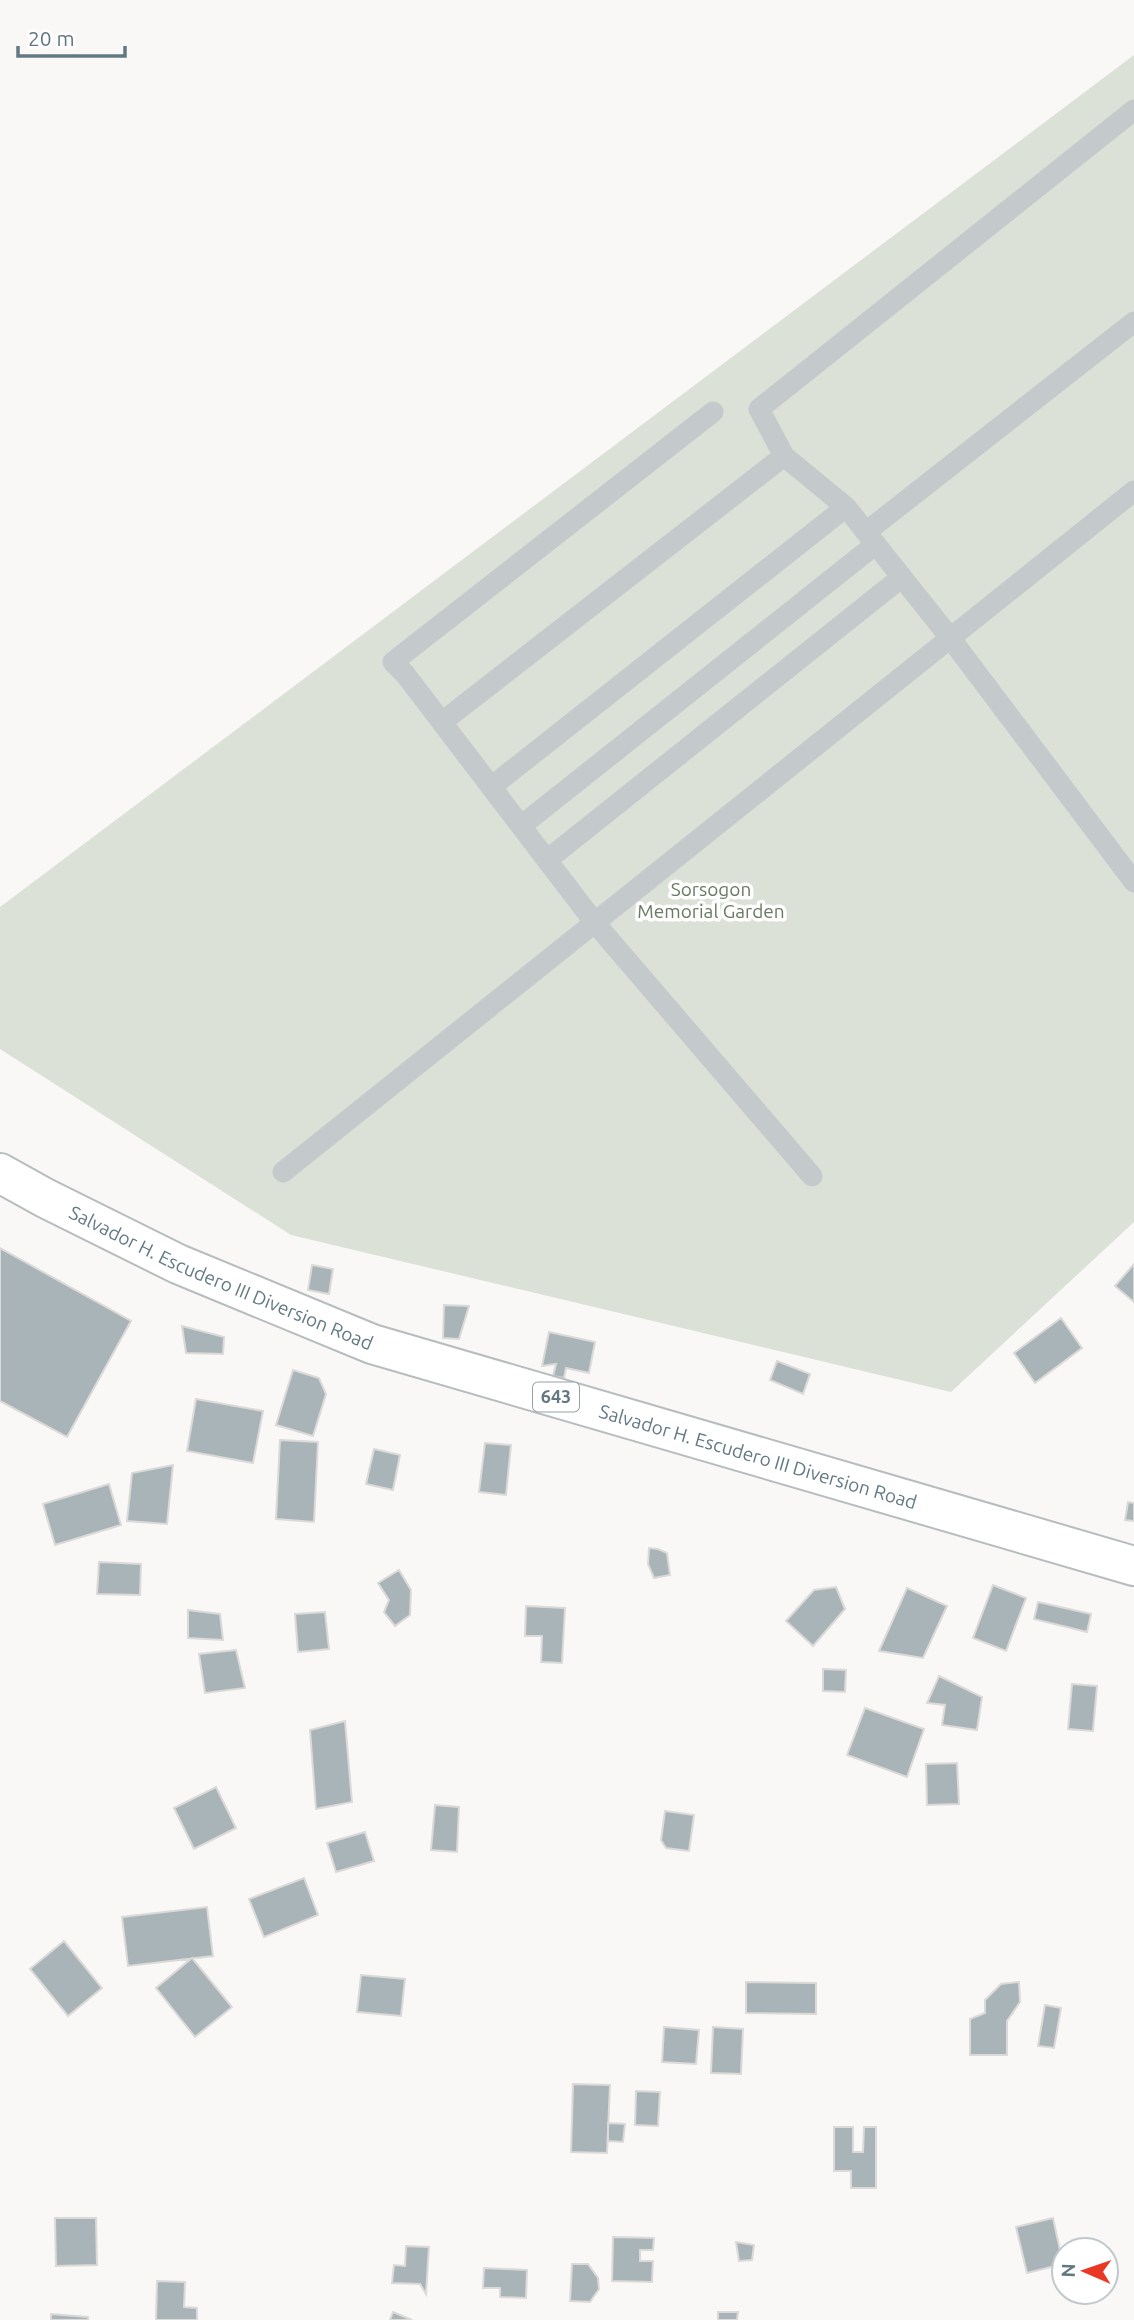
<svg xmlns="http://www.w3.org/2000/svg" width="1134" height="2320" font-family="Ubuntu,sans-serif">
	<rect width="100%" height="100%" fill="#f9f8f6"/>
	<path fill="#dbe1d7" d="M1134,55v1167l-183,170 -660,-157 -291,-186v-142z"/>
	<path fill="#a9b4b8" stroke="#dbdad8" stroke-width="2" d="M0,1248l131,73 -64,116 -67,-36z
		M1134,1264v38l-19,-16z
		M312,1265l21,4 -4,25 -21,-4z
		M444,1305l25,1 -10,33 -16,-1z
		M1061,1318l21,30 -47,35 -21,-30z
		M182,1326l42,11 -1,17 -37,-1z
		M549,1332l46,10 -6,31 -23,-5 -2,10 -11,-2 3,-12 -14,2z
		M777,1361l33,13 -7,20 -33,-14z
		M293,1370l26,8 7,16 -13,42 -37,-11z
		M196,1399l67,12 -10,52 -66,-12z
		M280,1440l38,2 -4,80 -38,-3z
		M485,1443l26,2 -5,50 -27,-3z
		M374,1449l26,6 -7,35 -27,-6z
		M173,1465l-6,59 -40,-3 5,-48z
		M109,1484l12,41 -66,20 -12,-41z
		M1128,1502l6,1v18l-9,-1z
		M649,1548l9,1 9,4 3,22 -16,3 -6,-14z
		M99,1562l42,2 -1,31 -43,-1z
		M399,1570l12,20 -1,25 -15,11 -11,-14 5,-12 -11,-17z
		M993,1585l33,13 -20,53 -33,-13z
		M836,1587l9,22 -32,37 -27,-25 28,-31z
		M907,1588l40,18 -24,52 -44,-7z
		M1038,1602l53,12 -4,18 -53,-13z
		M526,1606l39,2 -3,55 -21,-1 1,-26h-17z
		M188,1610l32,4 3,26 -35,-2z
		M325,1612l4,37 -31,3 -3,-38z
		M236,1650l9,38 -40,5 -6,-39z
		M823,1669l23,1 -1,22 -22,-1z
		M939,1676l43,21 -5,33 -35,-5 3,-20 -18,-2z
		M1072,1684l25,2 -4,45 -25,-2z
		M865,1708l59,21 -17,48 -60,-22z
		M345,1721l7,81 -36,7 -6,-79z
		M957,1763l2,41 -32,1 -1,-41z
		M216,1787l20,41 -42,21 -20,-41z
		M435,1805l24,2 -2,45 -26,-2z
		M665,1811l29,4 -5,36 -23,-3 -5,-8z
		M365,1832l9,29 -38,11 -9,-29z
		M304,1878l14,37 -54,22 -15,-38z
		M207,1907l6,49 -85,10 -6,-49z
		M64,1941l38,47 -34,28 -38,-47z
		M192,1958l40,49 -37,30 -39,-49z
		M361,1975l44,4 -4,37 -44,-4z
		M746,1982l70,1v31l-70,-1z
		M1019,1982l1,20 -13,19v34h-37v-36l15,-6v-13l16,-16z
		M1045,2005l16,3 -7,40 -16,-2z
		M664,2027l35,3 -3,34 -34,-2z
		M713,2027l30,2 -2,45 -30,-1z
		M573,2084l37,1 -3,68 -36,-1z
		M636,2091l24,1 -2,34 -23,-1z
		M608,2123l17,1 -2,18 -15,-1z
		M834,2127h19v25h10l1,-25h12v61h-25v-17h-17z
		M55,2218h41l1,47 -41,1z
		M1053,2218l10,46 -36,9 -11,-46z
		M613,2237l41,1 -1,12h-13v11h13l-1,21 -40,-1z
		M736,2242l18,3 -2,15 -13,1z
		M406,2246l23,1 -3,47 -6,-10 -28,-1 2,-18 11,1z
		M572,2264h16l10,14 1,11 -9,13 -20,-1z
		M484,2268l43,2 -1,28 -26,-1v-9h-17z
		M157,2281l28,1 -1,25 13,1v12h-41z
		M393,2312l19,8h-22z
		M718,2312h20l-1,8h-19z
		M51,2314l37,3v3h-37z"/>
	<g fill="none" stroke-linecap="round" stroke-linejoin="round">
		<g stroke="#b7bcbe" stroke-width="42">
			<g id="highway">
				<path id="s1" d="M0,1173l45,25 133,66 194,80 762,222"/>
			</g>
		</g>
		<path stroke="#c4c9cc" stroke-width="21" d="M1134,110l-375,299 25,47 62,51 105,132 183,243
			M713,412l-320,250 12,12 190,249 217,253
			M866,532l268,-210
			M442,722l342,-266
			M491,787l355,-280
			M521,826l355,-282
			M547,860l355,-283
			M283,1172l851,-681"/>
		<use href="#highway" stroke="#fff" stroke-width="38"/>
	</g>
	<g text-anchor="middle" stroke-width="7" stroke-linejoin="round" paint-order="stroke">
		<rect fill="#fff" stroke="#92a1a8" stroke-width="2" x="533" y="1382.5" width="46" height="29" rx="5"/>
		<g font-size="18" font-weight="bold" fill="#637982">
			<text x="556" y="1403">643</text>
		</g>
		<g font-size="19" fill="#697a62" stroke="#fff">
			<text x="711" y="896">Sorsogon<tspan x="711" dy="22">Memorial Garden</tspan></text>
		</g>
		<g font-size="19" fill="#637982" stroke="#fff">
			<text dy="7" stroke="none"><textPath href="#s1" startOffset="245">Salvador H. Escudero III Diversion Road</textPath></text>
			<text dy="7" stroke="none"><textPath href="#s1" startOffset="812">Salvador H. Escudero III Diversion Road</textPath></text>
		</g>
	</g>
	<g transform="translate(1085 2271) rotate(272)"><circle r="33" fill="#ffffff" stroke="#c1c9cd" stroke-width="2"/>
	<path d="M0-5L12 26L0 18L-12 26Z" fill="#e93926"/>
	<text y="-10" font-size="19" font-weight="bold" text-anchor="middle" fill="#637982">N</text>
	</g>
	<path d="M18 46v10h107v-10" fill="none" stroke="#637982" stroke-width="3.5"/>
	<text x="28" y="46" font-size="21" fill="#637982" stroke="#ffffff" stroke-width="5" paint-order="stroke">20 m</text>
</svg>
